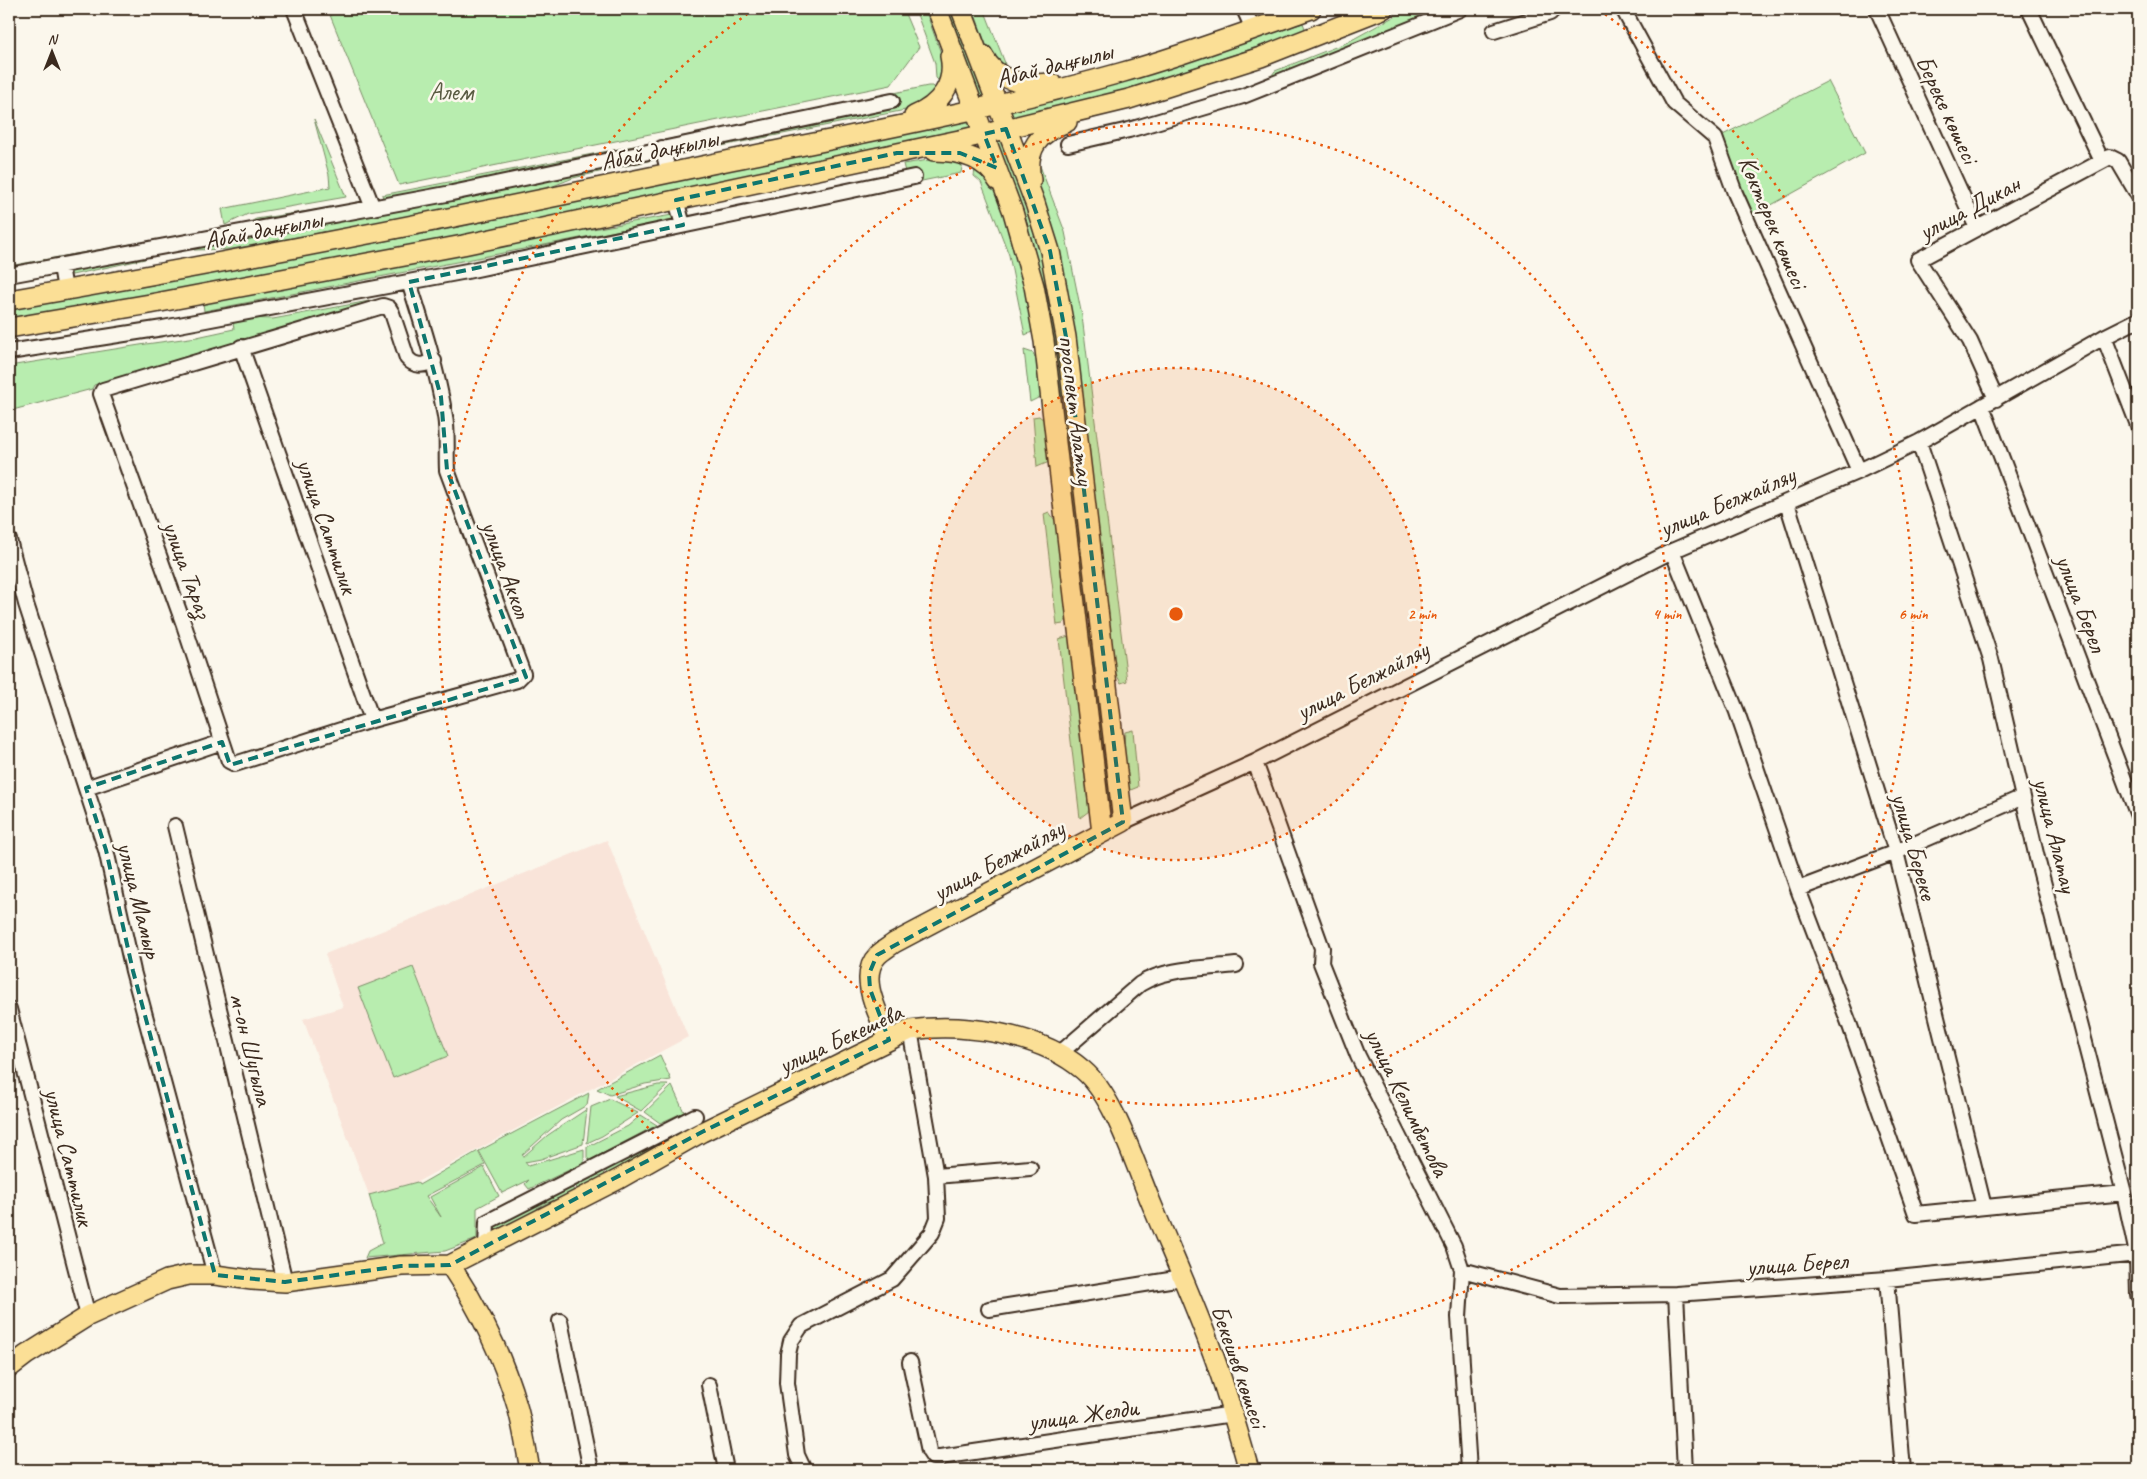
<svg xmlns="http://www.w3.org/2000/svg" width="2147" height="1479" font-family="Caveat,sans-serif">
	<rect width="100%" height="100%" fill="#fbf7ec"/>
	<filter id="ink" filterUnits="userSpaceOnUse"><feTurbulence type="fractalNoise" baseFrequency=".02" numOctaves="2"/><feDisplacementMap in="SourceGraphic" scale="10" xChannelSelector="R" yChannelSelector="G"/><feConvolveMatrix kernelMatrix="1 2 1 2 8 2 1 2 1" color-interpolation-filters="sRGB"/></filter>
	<g filter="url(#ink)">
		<path fill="#f9e4d9" d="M607,840l81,197 -271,145 -48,13 -66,-176 40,-12 -18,-53z"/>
		<path fill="#b8edaf" stroke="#7a8c66" d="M347,9h556l16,38 -28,38 -492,100 -69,-170z
			M915,9h10l17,47v28l-6,-6 -1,-15z
			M942,9h13l32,86 -10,3z
			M973,9h11l21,54 -3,6 -14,-19z
			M1414,9h31l-171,68 -2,-2 3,-4 73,-29 47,-26z
			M1303,23l3,8 -180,59 -116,29 -2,-9 116,-28z
			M1828,81l37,72 -117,65 -29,-81z
			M928,86h4l7,7 -18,14 -246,48 -1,-4 225,-46 -2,-8 -226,46 -1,-4z
			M314,119l32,78 -98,17 -23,11 -3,-16 108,-22 -1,-12z
			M969,119l5,5 -3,4 -510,108 -313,59 -139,24v-10l138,-23 312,-59z
			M1002,140l28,66 20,76 14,115h-6l-62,-255z
			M634,146l2,5 -252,49 -2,-5z
			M655,155l1,4 -83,19 -37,15 -304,56 -38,1 -1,-5z
			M948,157l15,4 -2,12 -83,17 35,-19 -8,1 -2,-8z
			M1037,158l28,74 17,84 45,365 -6,2 -6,-11 -54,-417 -24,-74z
			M975,169c4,2 10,5 13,9 17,18 43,126 44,154l-7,3 -16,-80 -28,-73 -7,-6z
			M355,204l-7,6 -111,19 19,-10z
			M672,215l1,5 -469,91 -1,-8 339,-72 45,-1z
			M131,244l10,3 -132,24v-5z
			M145,253v6l-73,16 -2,-5z
			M385,298l3,3 -294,84 -2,4 -83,22v-45l137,-22 51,-7 37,-8 -1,-7 14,-4 26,1z
			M1024,350l9,3 7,14 2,29 -12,6z
			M1066,407l25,210h-5l-3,-2 -23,-206z
			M1039,416l5,4 5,42 -12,5 -4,-50z
			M1049,512l13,18 5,89 -4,5 -6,1 -13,-111z
			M1093,627l22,177 -11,5 -18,-181z
			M1069,636l20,175 -9,7 -21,-179z
			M1133,730l5,57 -10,4 -5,-37 2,-22z
			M413,967l35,89 -55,22 -35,-90z
			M660,1055l11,25 -26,4 -35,11 -13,-6z
			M658,1085h10l-27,26 -26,-15z
			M672,1086l12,26 -24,11 -15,-11z
			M589,1093l-2,12 -26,15 -39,35 2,1 24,-21 39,-26 -4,35 -42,15 -16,3 3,4 56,-17v14l-55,26 -4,-5 4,-4 -27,13 -23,-42z
			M610,1099l28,14 -36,23 -15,7 4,-36z
			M641,1115l16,10 -63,33 -4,2 -3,-2v-11l41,-21z
			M685,1129l8,2 -85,44 -3,-5z
			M478,1151l7,14 -59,31 15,21 -11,-20 54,-30 15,29 -22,12v31l-32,12 -80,7 3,-7 15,-8 -14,-48 48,-13 2,3z
			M603,1171l3,5 -28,14 -3,-5z
			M571,1186l4,6c-13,6 -26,9 -38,16l1,2 -45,23 4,-9z"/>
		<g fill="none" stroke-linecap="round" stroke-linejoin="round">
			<g stroke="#3b2a1e" stroke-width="18">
				<path id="minor" d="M294,9l79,199
					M1244,9l9,20
					M1623,9l51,94 41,35 20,55 124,278
					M1877,9l100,219
					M2029,9l73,152
					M1494,31l56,-18 4,-4
					M1068,144l61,-14 114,-34 217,-87
					M662,148l7,25
					M676,200l7,25
					M61,266l4,24
					M9,275l443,-82 440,-92
					M409,282c14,44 28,88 36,134 3,18 1,36 2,54l76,204 -6,6 -145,40 -137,44 -6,-3 -45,-136 -83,-231 2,-4 280,-84 6,2 3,5 15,45c8,9 16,8 27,3
					M2104,337l34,88
					M241,347l131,373
					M9,352l154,-24 304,-57 447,-94
					M1996,399l-26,-58 -52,-81 192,-103 8,4 20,34
					M1982,406l156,410
					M1919,442l72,217 46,199 87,335 13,61 1,41
					M1787,503l109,349 88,355
					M9,540l17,64 80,246 27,121 82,304
					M1672,551l65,161 61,177 51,134 67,191 208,-21
					M1255,762l67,186 -1,15 37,93 96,190 8,24 -3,47 10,153
					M86,788l136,-46
					M1123,822l132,-60 417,-211 187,-80 60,-29 185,-105 34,-17
					M175,826l110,456
					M1798,889l98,-37 127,-55
					M9,1009l79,307
					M1059,1054l81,-70c27,-17 65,-15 96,-19
					M936,1176l94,-8
					M486,1248l1,-26 208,-106
					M1462,1270l98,26 116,-2 211,-15 251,-25
					M1887,1279l16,191
					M1676,1294l9,176
					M989,1309l193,-31
					M560,1321l31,149
					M910,1362l19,89 4,6h7l293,-43
					M709,1385l17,85
					M804,1470l-7,-15 -10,-72 1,-29 3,-13 10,-15 91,-47 40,-46 6,-15 -2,-42 -26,-146"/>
			</g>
			<g stroke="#3b2a1e" stroke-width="22">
				<path id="major" d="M937,9l76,203 21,74 10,55 58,492
					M983,55c14,27 40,31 68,28
					M914,116c26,-11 42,-32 36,-60
					M934,151c25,0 51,6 64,30
					M1031,180c-6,-32 8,-47 36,-58
					M9,300c234,-40 466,-86 698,-135 138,-29 278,-54 413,-92 65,-18 128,-42 191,-64
					M9,328l141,-24 313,-59 501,-106 165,-40 132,-42 122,-48
					M889,1040c-9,-24 -33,-63 -11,-85 5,-5 11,-8 16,-12l229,-121 -57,-485 -16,-86 -15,-48 -74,-194
					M450,1265c30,45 52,89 67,141 6,21 9,43 13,64
					M9,1368l17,-13 62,-39 79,-36 22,-5h26l37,5 33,2 116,-16 49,-1 169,-86 83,-47 208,-102c53,-7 130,3 173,40 31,26 51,92 67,130 21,51 44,102 63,154 14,38 25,77 36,116"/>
			</g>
			<use href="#minor" stroke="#fbf7ec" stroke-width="14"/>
			<use href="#major" stroke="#fbdf96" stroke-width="19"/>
		</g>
	</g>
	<path fill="none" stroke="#0f766e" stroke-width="4" stroke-dasharray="10 6" stroke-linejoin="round" d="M1006,129l44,122 16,86 57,485 -246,133 -8,19 1,15 19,51 -187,92 -252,133 -49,1 -116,16 -70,-7 -82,-304 -27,-121 -20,-62 136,-46 8,23 296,-88 -79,-207 -6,-73 -32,-115 274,-57 -7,-25 221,-47h63l37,15 -13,-34z"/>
	<circle cx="1176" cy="614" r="246" fill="#e8590c" fill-opacity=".12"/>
	<g fill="none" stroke="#e8590c" stroke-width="2.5" stroke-dasharray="2.5 5">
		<circle cx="1176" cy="614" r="246"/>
		<circle cx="1176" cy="614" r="491"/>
		<path d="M1599 10A737 737 0 1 1 753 10"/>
	</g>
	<g text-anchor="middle" stroke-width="5" stroke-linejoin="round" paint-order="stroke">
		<g font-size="25" fill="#3b2a1e" stroke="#fbf7ec">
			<text transform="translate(1054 64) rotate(-14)" y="9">Абай даңғылы</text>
			<text transform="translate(1948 109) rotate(65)" y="9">Береке көшесі</text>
			<text transform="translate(659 149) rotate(-12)" y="9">Абай даңғылы</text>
			<text transform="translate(1969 207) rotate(-28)" y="9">улица Дикан</text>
			<text transform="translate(1774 222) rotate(67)" y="9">Көктерек көшесі</text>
			<text transform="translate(263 229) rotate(-11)" y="9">Абай даңғылы</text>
			<text transform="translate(1077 410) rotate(83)" y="9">проспект Алатау</text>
			<text transform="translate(1727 501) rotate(-23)" y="9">улица Белжайляу</text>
			<text transform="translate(328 526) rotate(71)" y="9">улица Саттилик</text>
			<text transform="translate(188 569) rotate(70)" y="9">улица Тараз</text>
			<text transform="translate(507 569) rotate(70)" y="9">улица Аккол</text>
			<text transform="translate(2082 603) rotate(69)" y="9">улица Берел</text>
			<text transform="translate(1362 680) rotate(-27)" y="9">улица Белжайляу</text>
			<text transform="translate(2056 835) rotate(76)" y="9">улица Алатау</text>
			<text transform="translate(1915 846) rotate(74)" y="9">улица Береке</text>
			<text transform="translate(998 860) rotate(-28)" y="9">улица Белжайляу</text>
			<text transform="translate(140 900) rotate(76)" y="9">улица Мамыр</text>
			<text transform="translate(840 1038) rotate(-25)" y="9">улица Бекешева</text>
			<text transform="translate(252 1049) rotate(76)" y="9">м-он Шугыла</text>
			<text transform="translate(1408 1102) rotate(64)" y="9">улица Келимбетова</text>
			<text transform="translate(70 1157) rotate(76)" y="9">улица Саттилик</text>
			<text transform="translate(1797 1263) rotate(-4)" y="9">улица Берел</text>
			<text transform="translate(1240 1366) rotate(71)" y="9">Бекешев көшесі</text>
			<text transform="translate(1083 1414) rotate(-8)" y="9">улица Желди</text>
		</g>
		<g font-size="25" fill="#5a5b42" stroke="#fbf7ec">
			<text x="451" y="100">Алем</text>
		</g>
	</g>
	<circle cx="1176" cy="614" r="8" fill="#e8590c" stroke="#fbf7ec" stroke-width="2.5"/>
	<g font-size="15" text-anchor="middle" font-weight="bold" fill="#e8590c" stroke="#fbf7ec" stroke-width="5" stroke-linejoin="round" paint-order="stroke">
		<text x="1422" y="619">2 min</text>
		<text x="1667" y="619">4 min</text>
		<text x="1913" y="619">6 min</text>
	</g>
	<rect width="2147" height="1479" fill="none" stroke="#fbf7ec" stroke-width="30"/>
	<rect x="15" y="15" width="2117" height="1449" fill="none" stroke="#3b2a1e" stroke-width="2" filter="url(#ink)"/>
	<g transform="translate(52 52)" stroke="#fbf7ec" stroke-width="4" paint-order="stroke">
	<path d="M0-4L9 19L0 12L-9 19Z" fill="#3b2a1e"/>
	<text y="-8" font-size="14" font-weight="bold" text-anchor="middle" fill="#3b2a1e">N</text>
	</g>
</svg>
